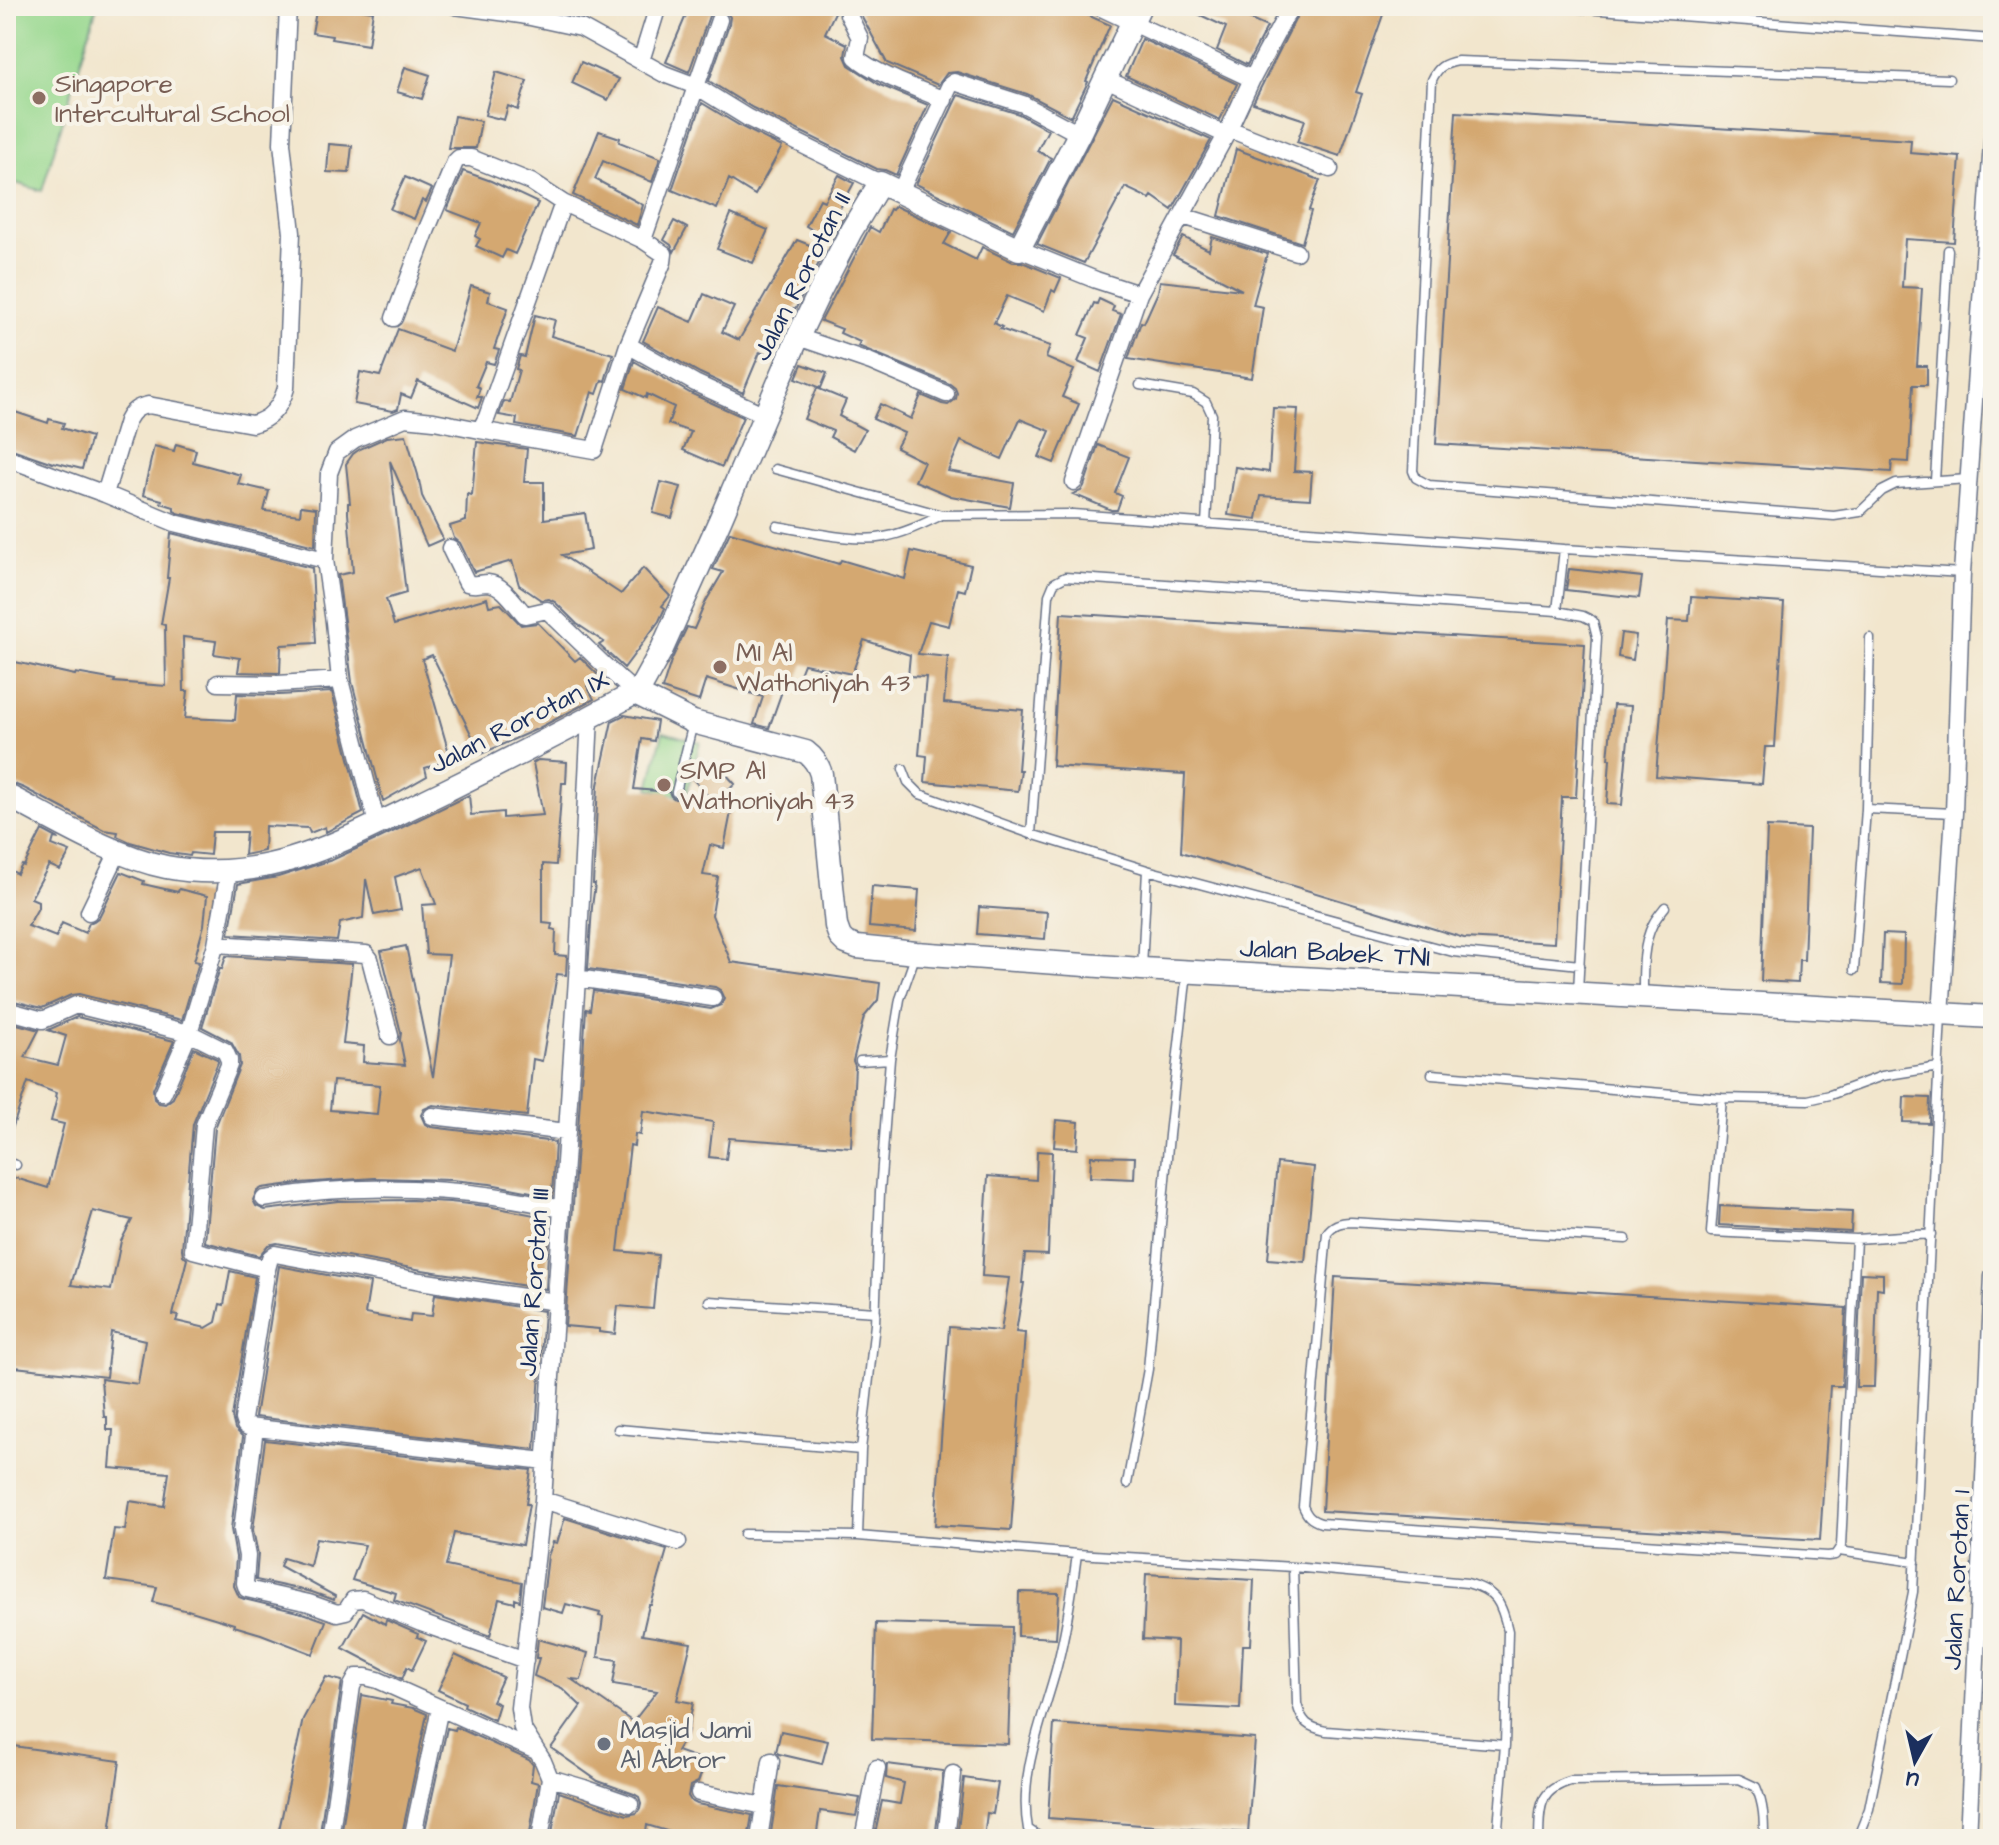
<svg xmlns="http://www.w3.org/2000/svg" width="1999" height="1845" font-family="'Architects Daughter',sans-serif">
	<rect width="100%" height="100%" fill="#f7f3e8"/>
	<filter id="ink" filterUnits="userSpaceOnUse"><feTurbulence type="fractalNoise" baseFrequency=".0125" numOctaves="2"/><feDisplacementMap in="SourceGraphic" scale="16" xChannelSelector="R" yChannelSelector="G"/><feConvolveMatrix kernelMatrix="1 2 1 2 8 2 1 2 1" color-interpolation-filters="sRGB"/></filter>
	<filter id="wash" filterUnits="userSpaceOnUse"><feTurbulence type="fractalNoise" baseFrequency=".006" numOctaves="4" result="noise"/><feDisplacementMap in="SourceGraphic" scale="32" xChannelSelector="R" yChannelSelector="G"/><feGaussianBlur stdDeviation="1.8" result="paint"/><feColorMatrix in="noise" values="0 0 0 0 0 0 0 0 0 0 0 0 0 0 0 0 0 1.4 0 .05"/><feComposite in="paint" operator="in"/></filter>
	<g filter="url(#wash)">
		<rect width="100%" height="100%" fill="#f2e6cd"/>
		<path fill="#97d88e" stroke="#598476" stroke-width="2" d="M6,6h91l-55,185 -36,-11z
			M663,732l37,10 -14,56 -37,-10z"/>
		<g id="blocks">
			<path fill="#d4a871" fill-rule="evenodd" d="M317,6h25l31,5 -5,34 -37,-6 1,-3 -20,-3z
				M690,6h16l9,4 -6,6 -20,56 -23,-10z
				M730,6h108l-13,27 22,11 -2,12 4,9 31,20 48,20 -32,70 -11,-5 -8,-1 -124,-61 -44,-27 20,-57 1,-7 -3,-4z
				M861,6h206l43,19 -24,56 2,1 -17,35 -44,-23 -70,-22 -10,1 -9,12 -51,-22 -27,-50z
				M1181,6h59l-3,8 30,13 -20,38 -30,-15 9,-23z
				M1302,6h84l-30,86 6,2 -22,62 -43,-14 8,-22 -52,-17z
				M1142,39l95,45 -17,36 -94,-44z
				M581,62l38,17 -11,21 -36,-17z
				M405,67l25,8 -8,24 -25,-7z
				M496,72l31,9 -9,29 -10,-4 -4,14 -19,-5z
				M958,95l61,19 29,16 -11,21 14,7 -38,73 -97,-47z
				M1113,96l98,44 -39,70 -20,-14 -2,3 -25,-12 -41,76 -47,-19z
				M702,103l40,24 40,20 -27,48 -26,-16 -12,30 -45,-19z
				M1456,112l455,28 -1,13 50,4 -6,85 -49,-3 -3,48 20,1 -5,78h10v19h-14l-4,77 -17,-1 -1,11 -455,-28z
				M454,116l27,5 -5,27h-28z
				M599,131l21,7 -1,4 41,16 -8,24 -49,-21 -8,18 48,26 -6,20 -64,-30z
				M329,144l23,2 -3,27 -22,-1z
				M1236,149l84,31 -11,30 2,1 -9,32 -83,-27z
				M463,171l28,10 47,22 -23,51 -9,-4 -4,8 -26,-12 4,-7 -5,-3 6,-13 -34,-13z
				M839,175l15,8 -15,27 6,4 -15,27 -24,-15 14,-27 4,2z
				M405,177l27,12 -6,13 -4,-2 -8,19 -24,-10z
				M895,206l56,26 -7,12 32,16 6,-13 31,15h9l39,16 -6,14 -3,-2 -8,21 -37,-15 -13,27 8,4 -2,2 50,17 -4,12 28,12 -12,27 17,7 -25,59 -15,-6 11,-26 -30,-12 -18,40 -41,-18 -13,30 66,12 -4,24 -59,-11 -36,-15 9,-19 -28,-14 8,-15 -31,-14 7,-15 31,15 10,-24 21,9 6,1 8,-6 1,-6 -2,-5 -5,-4 -92,-38 2,-4 -20,-9 2,-4 -21,-8 49,-94 9,5 11,-23 2,1z
				M731,214l37,16 -15,33 -36,-14z
				M674,221l13,7 -13,24 -3,-7 -7,-5z
				M1183,237l26,13 3,-13 55,17 -14,51 10,2 -11,71 -124,-19 13,-37 3,1 14,-31 2,-11 82,9 -69,-35z
				M797,240l28,11 -30,59 -2,-1 -23,48 -10,-5 -17,41 -43,-20 -57,-32 15,-34 34,15 12,-28 30,13 -12,25 17,8z
				M471,286l19,6 -2,9 20,7 -14,41 5,1 -5,14 -8,-2 -10,24 4,2 -3,9h5l-4,11 -60,-27 -7,17 -10,-4 -3,15 -5,2 -39,-7 6,-32 20,4 18,-47 25,9 -1,2 30,11z
				M1099,299l15,7 -2,5 9,3 -21,58 -22,-10 10,-24 -8,-3 14,-32 3,1z
				M535,315l20,5 -4,16 62,18 -8,27 -3,-1 -5,14 -5,-2 -14,44 -62,-11 1,-7 -18,-3 5,-14 6,1 9,-32 -3,-1 4,-13 5,1z
				M634,361l56,32 53,24 -21,50 -39,-17 8,-18 -23,-8 6,-17 -27,-13 -1,4 -21,-9z
				M802,364l25,9 -6,15 -25,-10z
				M817,388l29,12 -7,16 26,14 -11,20 -24,-13 3,-6 -29,-12z
				M1273,408l25,1 -4,62 18,1 -2,27 -49,-3 -4,23 -29,-4 7,-48 34,5z
				M6,409l42,14 1,-4 15,4 -2,5 29,9 -9,32 -28,-7 -1,1 -47,-16z
				M406,435l12,40 4,21 21,43 -16,7 -37,-85 16,132 -20,6 8,26 93,-27 2,8 12,-2 20,21 17,-2 37,38 5,-4 19,19 -12,10 7,13 -57,30 -56,25 -49,-99 -10,4 29,101 -26,8 2,8 -44,25 -31,-119 -14,-107 15,-3 -5,-59v-10h2l-4,-39 7,-10 7,-5 27,-12z
				M477,442l50,7 -3,33h20v37l41,-6 6,37 -29,5 59,39 22,-26 27,28 -8,10 3,2 -6,13 -35,47 -25,-23 5,-3 -27,-18 -22,-22 -6,-3 -8,1 -22,-15 -7,-24 -38,11 -14,-29 -6,-5 -4,-12 16,-5 1,-27 5,1z
				M176,444l20,6 -3,12 48,13 -3,9 31,7 -5,20 36,4 1,-9 15,2 -1,38 -137,-33 -4,-2v-4l-13,-4 1,-3 -19,-5 11,-49 20,5z
				M1098,445l31,12 -14,36 7,3 -5,14h-6l-38,-16 8,-3 3,-5z
				M661,482l20,5 -9,31 -19,-5z
				M730,532l109,32 2,-4 64,19 6,-28 60,14 -6,26 -7,-2 -9,37 -20,-5 -11,33 30,3 -4,46 79,7 -5,60h3l-3,21 -93,-9 2,-26 -8,-1 7,-78 -18,-1 2,-21 -46,-15 -12,34 -48,-10 -8,20 -10,-4 -17,48 -15,-4 9,-27 -57,-18 -7,22 -37,-12 9,-28 16,-34 7,2 12,-28 17,-29 -10,-3z
				M171,533l141,35 4,75 -35,2 -1,28 -42,-1 2,-14 -26,-4 2,-13 -33,-4 1,54h4l-3,27 50,2 2,-26 42,1 53,-3 31,121 -37,19 -1,-5 -15,6 -2,-5 -43,-2 -1,25 -20,4 2,-23h-34l-2,23 -19,-2 -1,3 -21,-3 -39,-11 -13,-6 1,-4 -14,-2 -80,-42 -18,-7v-121l69,15 1,-2 39,7 -1,2 52,4 -1,-61 -4,-1 8,-46h-2z
				M1569,569l73,8 -3,21 -73,-8z
				M1691,597l93,6 -9,144h-10l-3,37 -106,-8 12,-156 21,1z
				M1061,613l524,31 -9,153h-14l-8,146 -90,-5 -283,-86 4,-78 -133,-8z
				M1621,633l15,2 -3,25 -15,-3z
				M1613,705l18,1 -9,99 -15,-1 3,-45h-2z
				M624,715l33,6 -3,20 -12,-2 -8,50 35,3 2,4 4,3 5,-2 3,-3 26,3 -17,-19 21,-18 22,24 -22,20 19,3 -8,41 -14,-3 -7,30 15,2 -6,38 19,47 149,21 -2,17 -14,17 -11,44 2,5 -4,81 -122,-9 -3,21 -17,-2 4,-35 -70,-11 -3,24 -5,-1 -1,12 -4,-1 -12,106 40,4 -5,54 -35,-3 -3,28 -16,-2v-3l-34,-3 21,-317 4,1 3,-19 118,18 10,-4 3,-6 -4,-9 -5,-3 -127,-18 4,-62 3,-23h-2l5,-99 14,-64z
				M538,760l29,2 -1,21h-4l-6,82 -13,-1v59l9,1 -1,5 5,1 -1,25 12,1 -1,19 -9,-1 -15,87 -9,-2 -6,57 -94,-11 -9,4 -3,6 4,9 6,3 124,15 -3,54 -62,-12 -38,-4 -77,-2 -76,5 -37,5 -5,3 -4,9 3,6 9,4 73,-9 74,-1 38,2 37,4 63,12 -4,71 -124,-19 -145,-27 -9,2 -9,11 -54,-14 10,-114 25,-63 -1,-9 -8,-14 -29,-15 18,-59 2,1 4,-13 126,8 -9,80 21,2 -1,16 42,3 -5,-25 1,-7 -20,-82 25,-5 27,131 16,-122 -23,-1 -4,-49 14,-1 -14,-37 -27,10 6,33 -27,5 -8,-36 -3,39 -23,5 -3,18 -108,-7 9,-50 40,-7 54,-17 48,-22 89,-43 2,20 32,-3v6l40,-3 -10,-52zM333,1081l47,4 -3,29 -47,-4z
				M1767,827l42,2 -5,131h-5l-1,23 -37,-2z
				M42,830l17,9 -5,-1 -2,7 18,7 -10,18 -11,-5 -18,33 7,3v7l-10,18 28,11 6,-14 23,10 4,-10 5,-2 5,-4 22,-45 23,9 -1,3 35,8 1,-3 28,7 -3,29 -10,36 5,1 -17,58 -103,-26 -8,1 -29,13 -36,-9v-132l11,7 5,-9 2,1z
				M872,886l47,4 -3,41 -47,-4z
				M979,907l68,5 -2,27 -68,-5z
				M1883,934l21,1 -1,49 -22,-1z
				M77,1017l97,24 -21,48 1,10 5,4 6,1 8,-6 21,-50 23,11 1,3 -25,62 -11,125 1,6 4,4 -14,56 5,1 -2,5 30,7 10,-6 4,-18 4,1 6,-34 25,6 -23,140 3,12 8,8 -12,92 5,28 -2,29 5,11 5,2 62,15 20,7 -13,33 -52,-20 -27,-8v-2l-46,-14v1l-35,-9 4,-15 -51,-7 8,-51 11,1 4,-29 35,5 5,-33 -59,-5 3,-38h-6v-13h-3l-3,-38 37,5 7,-44 -34,-8 -5,45 -100,-11v-191l42,13 16,-64 -13,-3 6,-23 -2,-1 1,-4 -28,-11 -19,56 -3,-1v-116l33,9 -14,27 33,8 8,-29 -18,-6zM93,1211l39,9 -11,21 -10,49 -40,-5z
				M1904,1097l26,1 -1,25 -26,-1z
				M1056,1120l23,2 -2,27 -23,-2z
				M1037,1151l15,1 -4,103 -23,-1 -3,29h2l-8,49 9,1 -14,197 -76,-5 14,-198 52,4 8,-53 -27,-2 6,-100 48,4z
				M1091,1156l44,1 -1,22 -44,-2z
				M1277,1163l37,4 -9,95 -37,-3z
				M1720,1206l132,6 -1,20 -132,-7z
				M279,1266l91,17 -5,31 45,8 1,-8 21,2 3,-22 109,17 -9,138 -280,-32z
				M1861,1273l22,1v15l-6,-1 -3,99h-18z
				M1335,1277l511,31 -4,78h-12l-10,154 -498,-29z
				M265,1440l266,30 -5,34h3l-7,41 -68,-12 -8,33 76,16 -2,19 -5,-2v4l-16,-4 -9,37 -96,-36 2,-7 -44,-13 13,-35 -49,-7 -6,28 -27,-8 -3,8 55,30 -1,4 -22,-8 -56,-12 2,-26 -5,-24z
				M565,1518l102,32 -16,55h-2l-7,30 49,8 -14,57 16,3 -6,31 -10,17 29,10 -8,21 -8,4 -2,10 3,5 6,3 55,11 -4,24h-61v-2l-40,-12 -2,14h-94l8,-47 68,23 10,-2 3,-5 1,-5 -2,-6 -5,-3 -36,-13 -47,-33 30,-42 -19,-18 -28,-12 5,-18h-3l2,-19 50,14 -7,27 -10,-1 62,43 24,-31 -44,-7 4,-24 -19,-3 5,-40 -4,-1 1,-3 -34,-9 -3,9 -21,-6 6,-51 5,-14 4,1z
				M1146,1574l108,6 -3,65h-8l-3,64 -65,-3 2,-65 -34,-2z
				M1019,1592l40,1 -3,45 -38,-2z
				M363,1612l22,12 1,-4 32,14 -1,3 9,4 -14,29 -5,-3 -5,12 -59,-31z
				M876,1623l136,4 -4,117 -136,-5z
				M455,1655l48,22 -11,24 7,3 -5,16 -30,-14 1,-3 -27,-13z
				M326,1677l16,4 -22,152 -7,-1 -1,7h-35l26,-120z
				M362,1695l30,6 -1,3 22,4 14,6 -26,125h-46l-14,-2z
				M1054,1724l201,15 -7,94 -200,-15z
				M456,1727l73,33 4,5 -2,16 7,2 -9,56h-106l24,-111 8,2z
				M781,1731l47,10 -6,23 -43,-10 -3,-2z
				M6,1745l114,16 -11,78h-103z
				M887,1764l56,7 -8,68h-61l8,-38 18,3 4,-21 -18,-5z
				M964,1778l34,5 -5,31 -6,-1 -3,26h-27z
				M778,1786l82,12 -4,18 -36,-5 -4,28h-46z"/>
		</g>
	</g>
	<g filter="url(#ink)">
		<use href="#blocks" fill-opacity="0" stroke="#666f85" stroke-width="2"/>
		<g fill="none" stroke-linecap="round" stroke-linejoin="round">
			<g stroke="#666f85" stroke-width="11">
				<path id="lane" d="M1545,6l448,33
					M1949,79l-491,-18c-15,3 -20,6 -26,19l-19,391 3,7 13,7 405,31 26,-4 22,-21 14,-7 72,-5
					M1140,385l53,9 13,8 6,13 -6,109
					M775,469l167,46 131,-1 491,35 398,24
					M1935,481l13,-231
					M777,526c31,5 77,17 107,11 21,-4 39,-13 58,-22
					M1557,611l7,-62
					M903,769l5,13 12,12 111,40 116,36 306,82 127,13
					M676,792l17,-69
					M1866,809l88,4
					M1031,834l18,-239 5,-12 11,-6 492,34 26,5 10,5 4,16 -19,354
					M916,954l-16,45 -10,60 -10,133 -5,132 -14,126 -3,86 219,18
					M1142,968l5,-98
					M1854,970l12,-161 4,-171
					M1643,997c0,-23 -1,-52 10,-73 3,-6 8,-12 12,-17
					M860,1061l30,-2
					M1432,1074l290,24 86,2 22,-5 52,-19 57,-9
					M1722,1098l-11,134 145,7 75,-5
					M6,1162l10,3
					M1626,1239l-275,-17c-10,0 -18,2 -24,11l-24,273c4,10 8,14 18,17l507,33 7,-1 6,-9 15,-307
					M709,1301l167,11
					M618,1429l243,21
					M1127,1484l21,-115 21,-234 18,-163
					M744,1534l114,2
					M1839,1551l76,11
					M1293,1567l4,137c5,19 11,23 29,27l179,14
					M1043,1839l-15,-10c-10,-53 14,-108 28,-159 10,-38 16,-77 21,-116l216,13 174,16c30,8 34,19 41,48l-3,114 -8,94
					M1539,1839c1,-30 -2,-48 31,-58l169,-2 17,8c8,18 8,33 8,52
					M1857,1839l12,-30 44,-217 28,-577"/>
			</g>
			<g stroke="#666f85" stroke-width="19">
				<path id="street" d="M455,6l66,9 60,13 83,46 32,12 52,32 132,65
					M850,6l-2,8 12,24 -4,19c17,16 65,33 88,43
					M1097,6l155,73
					M641,61l17,-55
					M1106,79l120,56
					M1229,129l101,40
					M900,192l50,-107 4,-3 69,22 56,30
					M1183,216l113,36
					M643,240l76,-220
					M1019,249l77,31 43,14
					M394,318l33,-89 28,-67 4,-4h12l60,24 32,21 80,37 21,14 -1,8 -35,83 -34,105 -114,-20
					M798,337l73,25 75,32
					M628,345l67,38 70,32
					M6,458l99,36 70,29 150,37
					M1074,482l65,-188 87,-159 26,-56 39,-73
					M105,494l22,-73c5,-10 10,-14 21,-16l104,19c18,-4 29,-18 34,-36l6,-155 -10,-90 6,-137
					M450,548l17,35c8,3 13,0 21,0 15,1 27,21 37,32l22,-5 58,56 30,27
					M218,683l60,1 62,-4
					M377,824l-37,-144 -6,-58 -9,-62 4,-87 8,-21 18,-13 50,-21 29,3 46,9 7,-13 76,-214
					M89,912l29,-60
					M216,944l150,10 4,5 20,77
					M577,978l136,20
					M6,1010l37,10 33,-15 113,28 36,18 4,9v5l-25,60 -11,125 74,19
					M1941,1015l13,-202 8,-240 31,-444
					M163,1093l26,-60 27,-89 13,-73
					M432,1116l135,16
					M264,1199c94,-17 204,-13 297,10
					M255,1428l-13,102 5,26 -2,27 2,6 62,14 28,10 9,-2 7,-11 10,-1 58,24 104,37
					M545,1461l-297,-34 -3,-2 -2,-6 24,-150 3,-11 5,-4 145,27 136,21
					M543,1500l135,42
					M550,1778l34,10 46,16
					M699,1793l65,13
					M330,1839l22,-153 5,-9h9l12,3 158,71
					M412,1839l28,-131
					M540,1839l10,-61 -7,-17 -21,-33 -3,-20 24,-208 34,-522 13,-261
					M759,1839l12,-78
					M863,1839l14,-71
					M946,1839l7,-65
					M1968,1839l25,-563"/>
			</g>
			<g stroke="#666f85" stroke-width="25">
				<path id="secondary" d="M635,693l58,29 113,30c8,6 12,12 15,22l15,152 4,11 6,6 11,4 59,6 226,16 851,48
					M6,795c49,25 106,61 160,72 103,20 185,-31 275,-74 65,-32 130,-65 194,-100l6,-6 21,-38 58,-129 78,-183 22,-46 31,-60 29,-48 139,66 60,-115 61,-128"/>
			</g>
			<use href="#lane" stroke="#fff" stroke-width="8"/>
			<use href="#street" stroke="#fff" stroke-width="16"/>
			<use href="#secondary" stroke="#fff" stroke-width="22"/>
		</g>
	</g>
	<g fill="#8d6e63" stroke="#f7f3e8" stroke-width="3">
		<circle cx="39" cy="98" r="8"/>
		<circle cx="720" cy="667" r="8"/>
		<circle cx="664" cy="785" r="8"/>
	</g>
	<circle fill="#6b7280" stroke="#f7f3e8" stroke-width="3" cx="604" cy="1744" r="8"/>
	<g text-anchor="middle" stroke-width="8" stroke-linejoin="round" paint-order="stroke">
		<g font-size="26" fill="#785e54" stroke="#f7f3e8" text-anchor="start">
			<text x="55" y="92">Singapore<tspan x="55" dy="30">Intercultural School</tspan></text>
			<text x="736" y="661">MI Al<tspan x="736" dy="30">Wathoniyah 43</tspan></text>
			<text x="680" y="779">SMP Al<tspan x="680" dy="30">Wathoniyah 43</tspan></text>
		</g>
		<g font-size="26" fill="#1b2f5e" stroke="#f7f3e8">
			<text transform="translate(801 276) rotate(-63)" y="9">Jalan Rorotan II</text>
			<text transform="translate(519 721) rotate(-27)" y="9">Jalan Rorotan IX</text>
			<text transform="translate(1335 952) rotate(3)" y="9">Jalan Babek TNI</text>
			<text transform="translate(533 1282) rotate(-86)" y="9">Jalan Rorotan III</text>
			<text transform="translate(1956 1580) rotate(-87)" y="9">Jalan Rorotan 1</text>
		</g>
		<g font-size="26" fill="#5b616d" stroke="#f7f3e8" text-anchor="start">
			<text x="620" y="1738">Masjid Jami<tspan x="620" dy="30">Al Abror</tspan></text>
		</g>
	</g>
	<rect width="1999" height="1845" fill="none" stroke="#f7f3e8" stroke-width="32"/>
	<g transform="translate(1915 1761) rotate(188)" stroke="#f7f3e8" stroke-width="6" paint-order="stroke">
	<path d="M0-6L14 30L0 20L-14 30Z" fill="#1b2f5e"/>
	<text y="-12" font-size="22" font-weight="bold" text-anchor="middle" fill="#1b2f5e">U</text>
	</g>
</svg>
